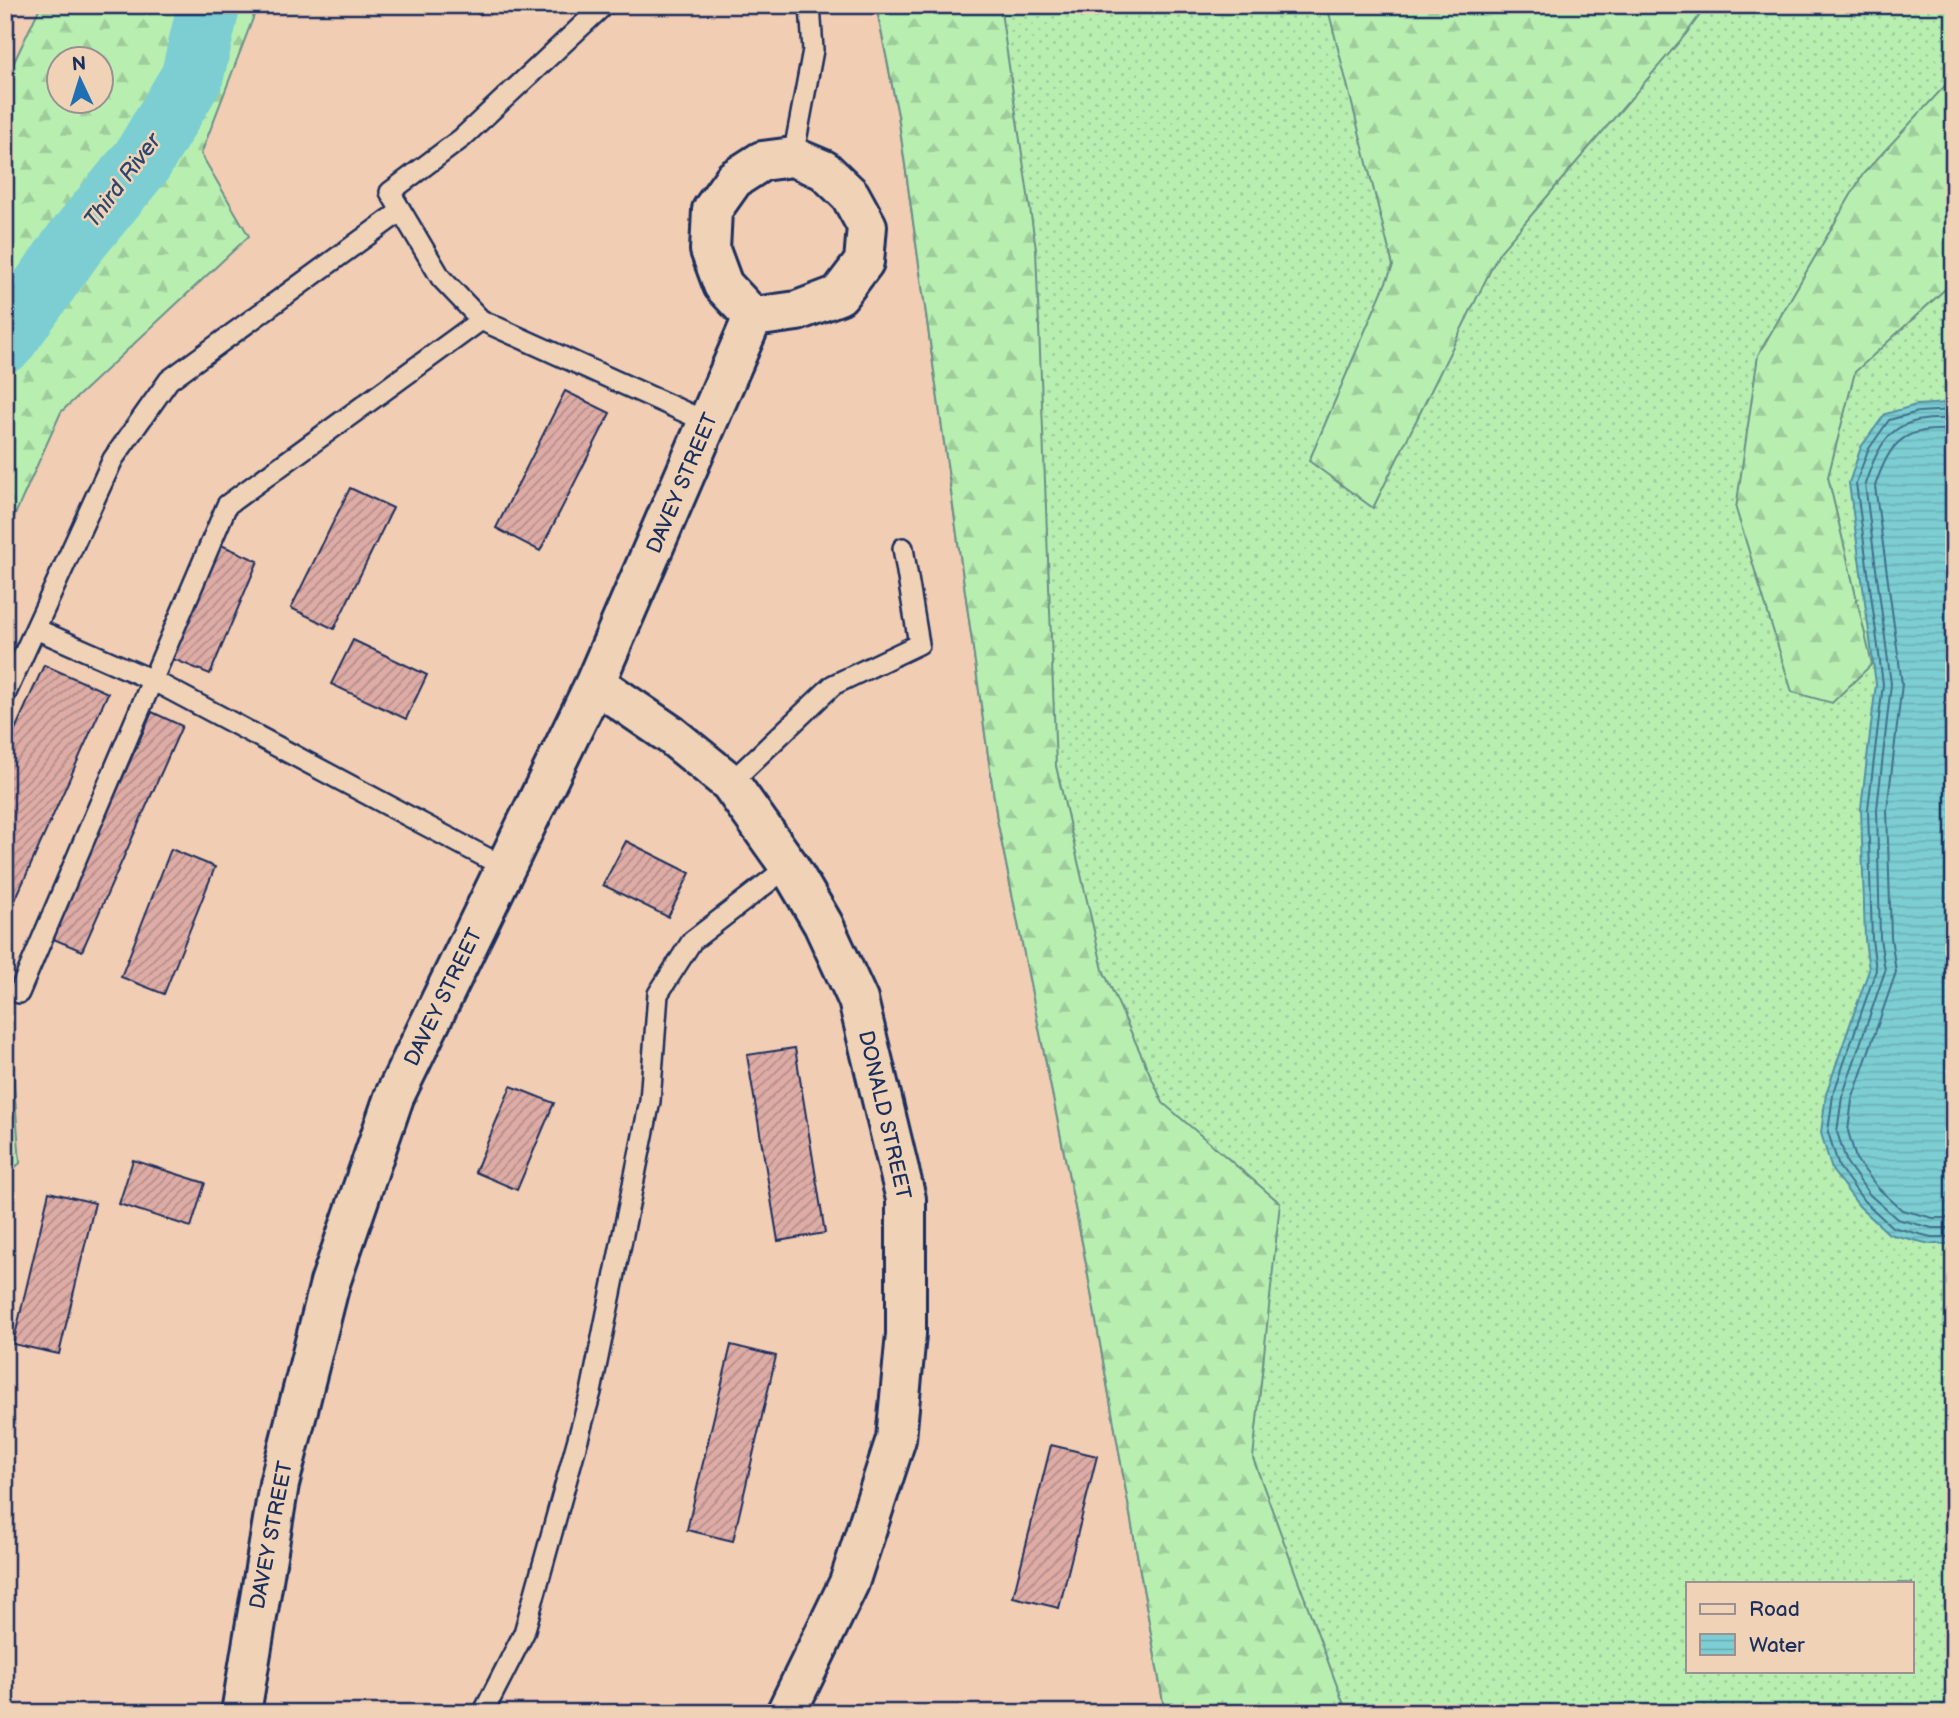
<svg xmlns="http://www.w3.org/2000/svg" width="1959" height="1718" font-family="'Balsamiq Sans',sans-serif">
	<defs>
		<pattern id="grass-dots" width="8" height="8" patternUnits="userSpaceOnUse" patternTransform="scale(1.75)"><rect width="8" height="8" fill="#b8efb1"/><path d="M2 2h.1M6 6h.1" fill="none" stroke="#9ecd9b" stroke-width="1.8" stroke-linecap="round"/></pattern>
		<pattern id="forest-firs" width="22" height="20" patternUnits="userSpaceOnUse" patternTransform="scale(1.75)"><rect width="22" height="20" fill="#b8efb1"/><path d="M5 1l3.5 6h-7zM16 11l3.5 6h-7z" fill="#9ecd9b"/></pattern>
		<pattern id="water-rules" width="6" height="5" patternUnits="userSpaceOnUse" patternTransform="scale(1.75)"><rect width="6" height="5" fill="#7cced2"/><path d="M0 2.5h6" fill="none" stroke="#6bb1b7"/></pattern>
		<pattern id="building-hatch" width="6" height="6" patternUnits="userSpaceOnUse" patternTransform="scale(1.75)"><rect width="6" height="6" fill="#deaca5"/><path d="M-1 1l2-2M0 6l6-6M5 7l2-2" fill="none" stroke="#b38c8a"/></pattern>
	</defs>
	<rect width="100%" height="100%" fill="#f1cdb4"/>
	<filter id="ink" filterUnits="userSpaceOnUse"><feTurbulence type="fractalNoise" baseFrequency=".0143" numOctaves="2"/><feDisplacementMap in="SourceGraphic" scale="14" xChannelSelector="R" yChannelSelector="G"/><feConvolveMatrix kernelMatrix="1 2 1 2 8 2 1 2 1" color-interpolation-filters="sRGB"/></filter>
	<g filter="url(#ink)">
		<path fill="url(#grass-dots)" stroke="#6a8f88" stroke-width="2" fill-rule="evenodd" d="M876,5h1078v1708h-789l-82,-466 -86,-428 -99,-704zM1688,1583h224v88h-224z"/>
		<path fill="url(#forest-firs)" stroke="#6a8f88" stroke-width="2" fill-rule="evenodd" d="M41,5h217l-57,149 48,82 -188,176 -56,125v-456zM60,60h42v42h-42z
			M876,5h124l36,244 20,517 47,204 60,133 117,100 -27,255 94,255h-182l-82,-466 -86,-428 -99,-704z
			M1327,5h380l-21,29 -187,219 -126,255 -64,-47 84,-195z
			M1954,76v205l-99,91 -27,105 44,187 -40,39 -40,-11 -56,-183 22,-154 105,-181z
			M5,1042l6,4 9,117 -15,13z"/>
		<path fill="url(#water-rules)" stroke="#558ea4" stroke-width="2" d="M1949,403l5,1v840h-24l-41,-10 -30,-28 -27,-36 -11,-37 5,-39 43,-124 -4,-30 -4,-132 15,-124 -27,-201 12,-36 24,-33 31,-9z"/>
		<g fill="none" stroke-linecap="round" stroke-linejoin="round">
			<path stroke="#426f8c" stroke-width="2" d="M1954,410l-36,2 -29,8 -21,30 -12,33 27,201 -15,125 4,130 4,31 -43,125 -5,37 11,35 25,34 28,26 39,10h23
				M1954,419c-58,-3 -72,14 -89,65l26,200 -14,125 3,129 5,33 -43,126 -5,35 10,31 23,32 27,24 35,9h22
				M1954,430c-50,-2 -63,9 -79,56l27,198 -15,126 4,127 5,35 -44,128 -4,31 8,28 22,29 24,22 31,8h21"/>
			<path stroke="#7cced2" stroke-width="63" d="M5,341l69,-97 68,-83 50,-84 17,-72"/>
		</g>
		<path fill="url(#building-hatch)" stroke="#1b2f5e" stroke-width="2" d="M466,5h21l-7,10z
			M565,391l45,22 -70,138 -44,-23z
			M350,488l43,20 -59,121 -43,-21z
			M221,545l37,16 -48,113 -37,-15z
			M353,640l74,35 -21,44 -75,-35z
			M44,665l64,28 -101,225 -2,-166z
			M152,712l30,14 -100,225 -31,-13z
			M626,841l64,32 -22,44 -65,-32z
			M171,849l44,18 -51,127 -43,-17z
			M795,1048l30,185 -47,8 -31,-186z
			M511,1086l43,17 -37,87 -42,-18z
			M133,1160l72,23 -14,44 -72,-23z
			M49,1192l46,11 -36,151 -46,-10z
			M731,1345l45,11 -43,185 -46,-11z
			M1051,1445l46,11 -38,152 -46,-11z"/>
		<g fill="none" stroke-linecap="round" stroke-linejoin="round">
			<g stroke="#1b2f5e" stroke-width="24">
				<path id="service" d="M793,157l20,-107 -3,-45
					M481,320l-40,-42 -51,-86 72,-54 142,-133
					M36,629l116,51 354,188
					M5,695l108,-236 56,-79 232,-169
					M730,783l103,-98 86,-41 -16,-96
					M19,993l208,-488 254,-185 228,103
					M483,1713l41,-80 67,-241 59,-291 8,-107 34,-53 97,-75"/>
			</g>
			<g stroke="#1b2f5e" stroke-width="44">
				<path id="minor" d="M793,157l31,13 26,25 17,31 -3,36 -25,33 -42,16 -44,6 -30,-32 -13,-35 2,-40 22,-31 28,-18z
					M595,683l76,52 59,48 59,83 34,58 35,76 48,199v135l-10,105 -47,144 -63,130
					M241,1713l38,-229 51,-201 64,-186 201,-414 158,-366"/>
			</g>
			<use href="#service" stroke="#f0d2b6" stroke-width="19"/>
			<use href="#minor" stroke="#f0d2b6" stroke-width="38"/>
		</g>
	</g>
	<g text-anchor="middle" stroke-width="5" stroke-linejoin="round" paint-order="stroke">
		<g font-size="21" fill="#1b2f5e" stroke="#f0d2b6">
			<text transform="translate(682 483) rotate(-67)" y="7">DAVEY STREET</text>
			<text transform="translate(443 997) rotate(-64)" y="7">DAVEY STREET</text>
			<text transform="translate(885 1115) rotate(77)" y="7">DONALD STREET</text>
			<text transform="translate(271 1535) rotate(-79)" y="7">DAVEY STREET</text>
		</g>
		<g font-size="23" font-style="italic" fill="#2a476f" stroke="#f0d2b6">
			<text transform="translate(122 180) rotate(-53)" y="8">Third River</text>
		</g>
	</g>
	<rect width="1959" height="1718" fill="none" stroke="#f0d2b6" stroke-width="28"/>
	<rect x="14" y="14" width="1931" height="1690" fill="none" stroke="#1b2f5e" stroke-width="2.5" filter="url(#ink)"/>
	<rect x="1686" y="1582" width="228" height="91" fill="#f0d2b6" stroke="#9b9193" stroke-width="2"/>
	<rect x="1700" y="1604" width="35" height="10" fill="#f0d2b6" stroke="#9b9193" stroke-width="2"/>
	<text x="1749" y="1616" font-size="21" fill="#1b2f5e">Road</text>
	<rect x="1700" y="1634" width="35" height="21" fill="url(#water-rules)" stroke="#9b9193" stroke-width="2"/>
	<text x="1749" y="1652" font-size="21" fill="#1b2f5e">Water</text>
	<g transform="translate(80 80) rotate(356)"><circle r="33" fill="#f0d2b6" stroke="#9b9193" stroke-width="2"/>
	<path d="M0-5L12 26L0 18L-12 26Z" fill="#1f6fb2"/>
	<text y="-10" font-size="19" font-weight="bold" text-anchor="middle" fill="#1b2f5e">N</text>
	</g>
</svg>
